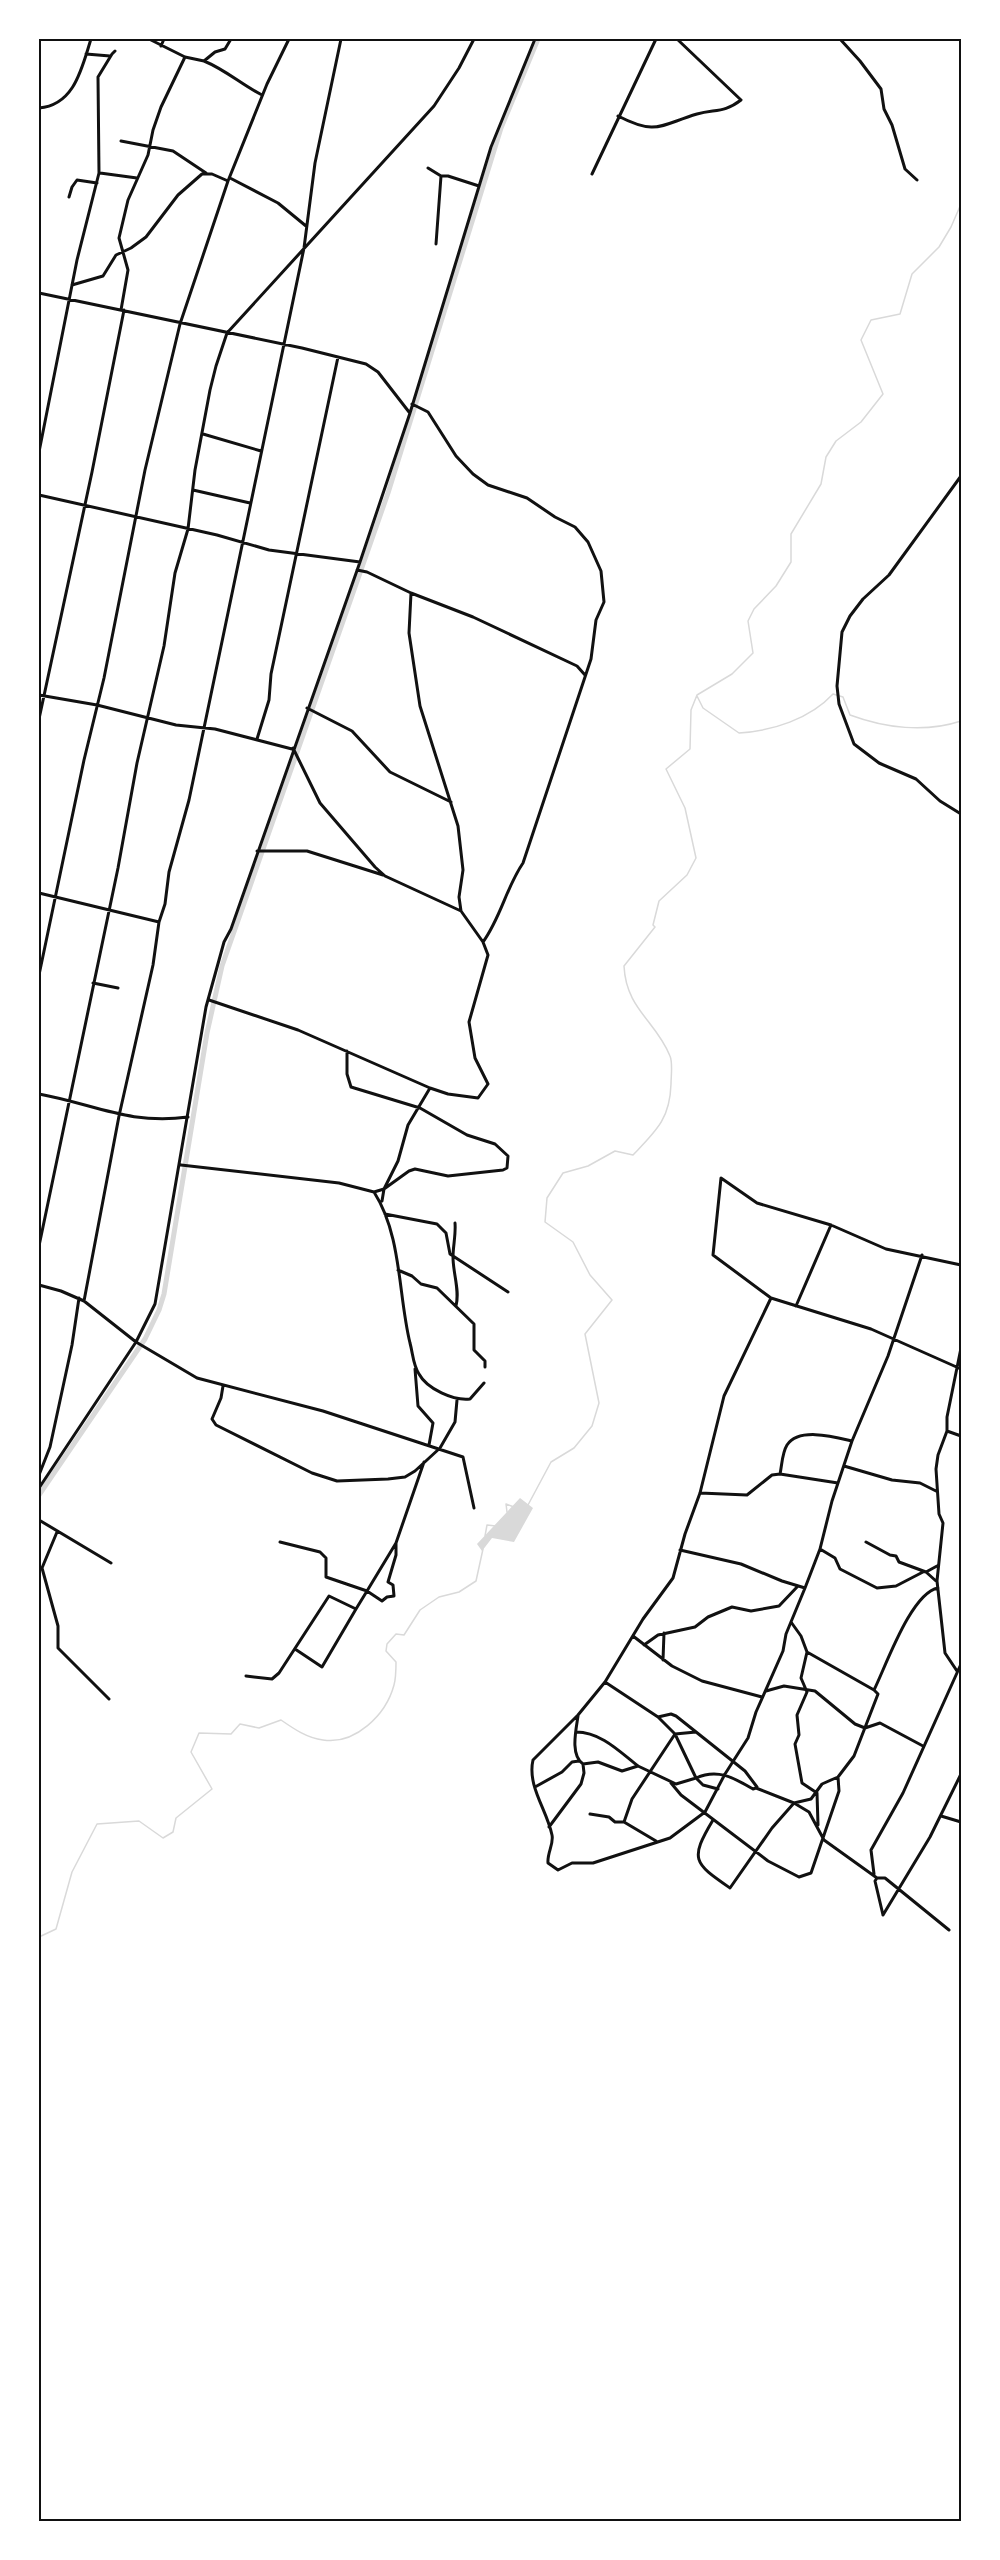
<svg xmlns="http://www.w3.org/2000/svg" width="1000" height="2560" font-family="'Golos Text',sans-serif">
	<rect width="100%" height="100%" fill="#fff"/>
	<path fill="#d9d9d9" d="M520,1498l13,10 -19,34 -22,-4 -10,13 -5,-7z"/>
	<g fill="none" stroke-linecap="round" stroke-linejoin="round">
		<path stroke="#d9d9d9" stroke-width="1.5" d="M697,696l6,12 36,25c33,-2 71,-14 94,-39l10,3 7,18c35,13 75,18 111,6
			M528,1505l23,-43 23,-14 18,-22 7,-23 -14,-69 27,-34 -22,-25 -17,-33 -28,-20 2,-24 16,-25 25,-7 27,-15 18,4c23,-24 37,-36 38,-71 0,-8 2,-21 -1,-28 -14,-35 -44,-47 -46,-90l31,-39 -2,-2 6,-24 28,-26 9,-17 -11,-50 -19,-39 24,-20 1,-39 6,-15 35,-21 21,-21 -5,-32 6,-12 22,-23 15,-24v-28l30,-50 5,-27 10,-16 25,-19 22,-28 -22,-54 10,-20 29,-6 12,-40 27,-27 12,-20 10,-23
			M507,1512l-1,-8 8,3
			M485,1536l2,-11 9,1
			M39,1937l17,-8 16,-57 25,-48 42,-3 24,17 10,-6 3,-14 36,-29 -21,-37 8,-19 32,1 9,-10 19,4 22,-8c13,9 26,18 42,20 32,5 63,-25 71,-55 2,-7 2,-16 2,-23l-10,-11 1,-7 9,-10 8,1 16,-25 19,-13 20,-5 17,-11 7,-32"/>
		<path stroke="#d9d9d9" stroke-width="5" d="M39,1495l106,-156 14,-29 5,-16 43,-261 15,-67 166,-473 113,-365 37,-89"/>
		<path stroke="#111" stroke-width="3" d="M149,39l36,18 19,4 11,-9 10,-3 6,-10
			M341,39l-26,124 -11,85 -115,552 -20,72 -4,32 -6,18 -6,43 -34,151 -35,185 52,41 61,36 126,33 140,46 11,51
			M840,39l20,22 21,28 3,20 8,16 13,44 12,11
			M161,46l3,-7
			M86,54l24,2
			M204,61c22,9 38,24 58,34
			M39,108c36,-3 43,-41 52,-69
			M618,116c39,20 42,9 79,-2 19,-5 27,-1 44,-14l-64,-61
			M121,141l52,10 33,22
			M428,168l13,8h7l31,10
			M100,173l37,5
			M592,174l64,-135
			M230,178l48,25 28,23
			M69,197l3,-10 5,-7 20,3
			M436,244l5,-68
			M72,285l31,-9 13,-21 15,-7 15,-11 32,-42 24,-21h10l16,7
			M39,293l263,55 64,16 12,8 31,40
			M121,310l7,-40 -9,-32 9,-38 20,-45 5,-25 8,-23 24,-50
			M412,404l16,8 28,44 17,18 15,11 39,13 28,19 20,10 13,15 13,29 3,31 -8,18 -5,39 -68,204c-17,25 -22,54 -40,79
			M203,434l58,17
			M39,452l38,-192 22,-87 -1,-96 14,-23 3,-3
			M961,476l-72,99 -26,24 -13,17 -8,16 -5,54 2,18 15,40 25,19 37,16 24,22 21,13
			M193,490l57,13
			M39,495l178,40 52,15 91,12 50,-149 81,-266 44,-108
			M357,570l10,2 44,21 62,24 104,49 8,9
			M411,593l-2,40 11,73 38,120 5,44 -4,27 2,14
			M39,695l58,10 79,20 39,4 77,20
			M307,708l45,23 38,41 61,30
			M39,719l53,-247 32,-162
			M257,739l12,-39 2,-26 67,-317
			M257,851h50l76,24
			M39,893l120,29
			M39,975l45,-215 20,-82 41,-208 35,-146 48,-143 39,-97 22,-45
			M93,983l25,5
			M209,1000l89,30 132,58 18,6 30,4 10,-14 -13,-26 -6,-36 19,-67 -5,-13 -22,-31 -76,-35 -10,-9 -55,-64 -27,-55
			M347,1051v23l4,13 69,21 47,27 28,9 13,12 -1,12 -4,2 -55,6 -33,-7 -6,2 -25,18 -10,3
			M39,1094c55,10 90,31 149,23
			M181,1165l158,18 35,9c28,44 24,102 36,151 3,11 3,22 9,31 8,15 35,27 51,25l14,-16
			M382,1201l2,-12 14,-28 10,-36 22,-37
			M385,1214l52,10 9,9 4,21 58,38
			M455,1223c1,12 -2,23 -2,34 0,17 7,33 3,49
			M39,1246l79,-378 19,-105 27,-117 11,-73 13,-44 7,-59 15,-80 6,-24 11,-33 207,-227 25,-38 15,-29
			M961,1265l-75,-16 -55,-24 -74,-22 -36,-25 -8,77 58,43 100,31 90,40
			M398,1270l14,6 9,8 16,4 37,36v26l11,11v6
			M39,1285l22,6 23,10
			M796,1306l35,-81
			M961,1348l-14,69v14l-9,24 -2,14 3,45 4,9 -6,58 8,72 12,18 4,-1
			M415,1369l3,37 15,17 -4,22
			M223,1386l-2,12 -9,21 4,6 96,48 25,8 51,-2 17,-2 10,-6 25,-23 15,-26 2,-22
			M947,1431l14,5
			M844,1466l48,14 28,3 16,8
			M780,1474c2,-9 2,-21 7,-29 12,-18 48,-8 65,-4
			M39,1475l11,-28 22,-102 7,-47
			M39,1488l97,-146 19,-38 51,-297 18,-65 7,-13 129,-367
			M700,1493l47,2 25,-20 8,-1 58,9
			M39,1520l72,43
			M57,1532l-15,36 16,58v22l51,51
			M280,1542l40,10 6,6v19l41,14 15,10 5,-4 7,-1 -1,-11 -5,-3 8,-27v-12l-29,48 -11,18
			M866,1542l24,13 6,1 3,6 27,10 10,9
			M396,1543l28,-81
			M820,1549l15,9 5,11 37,19 19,-2 27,-14
			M680,1550l61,14 41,17 23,7 -19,46 -3,17 -27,61 -8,26 -23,36 -20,38 -35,26 -77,25h-21l-14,7 -10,-7c-1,-10 6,-19 4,-28 -5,-25 -25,-49 -19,-75l45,-45 27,-33 38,-63 30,-41 12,-44 15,-41 24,-97 47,-98
			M926,1572l11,-6
			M805,1588l15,-39 12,-48 20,-60 36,-85 34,-101
			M633,1636l39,30 30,15 60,16
			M644,1645l14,-10 37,-8 13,-10 24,-10 19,4 28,-5 19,-20
			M807,1652l-6,26 6,14 -10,23 2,20 -4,9 7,39 15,10 1,32
			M663,1660l1,-27
			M246,1676l26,3 7,-6 50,-77 27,13 -34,58 -27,-18
			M605,1682l53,35 17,17 21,-2
			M874,1690c12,-24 37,-97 64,-102
			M766,1691l18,-5 31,5 40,33 10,4 15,-5 43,23
			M658,1717l13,-3 5,2 69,55 12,16
			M576,1732c25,0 44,20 62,34
			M675,1734l21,44c22,-10 38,0 57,11l3,-1 38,15 15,9 15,28 53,38h8l64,52
			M583,1764l15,-2 24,9 16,-5 38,18 20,-6 7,7 15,4
			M671,1783l10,12 87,66 31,16 12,-4 28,-82 -1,-14 16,-21 24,-62 -4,-4 -67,-38 -6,-16 -10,-14
			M535,1787l27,-15 10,-10 7,-1
			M590,1814l19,3 6,5h9
			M941,1816l20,6
			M713,1820c-24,40 -19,43 17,68l42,-60 22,-25 17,-4 11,-15 16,-7
			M549,1827l32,-43 3,-11 -1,-9c-13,-9 -7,-34 -5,-48
			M656,1841l-32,-19 8,-23 43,-65
			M874,1874l-3,-24 32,-57 58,-129
			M877,1878l-2,3 8,34
			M883,1915l47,-78 31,-63"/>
	</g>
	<rect width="1000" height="2560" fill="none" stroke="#ffffff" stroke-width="81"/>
	<rect x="40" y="40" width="920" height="2480" fill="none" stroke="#111" stroke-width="2"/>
</svg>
